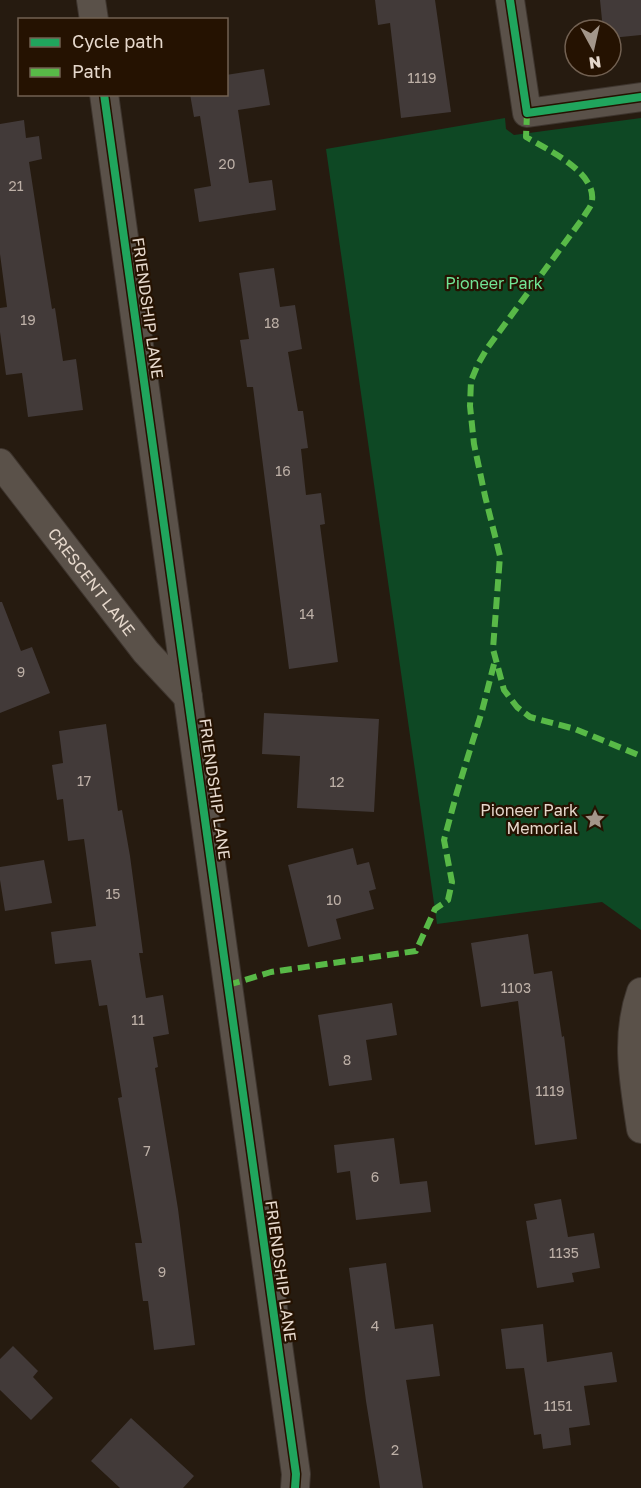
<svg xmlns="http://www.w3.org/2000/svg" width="641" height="1488" font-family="'Golos Text',sans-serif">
	<rect width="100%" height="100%" fill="#261b10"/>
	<path fill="#0e4824" d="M505,118l1,11 8,6 127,-17v812l-39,-28 -165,22 -111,-775z"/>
	<path fill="#423a39" d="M375,0h60l16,112 -50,6 -11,-95 -12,2z
		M600,0h41v35l-30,3v-8h-8z
		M264,69l6,36 -32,5 11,73 23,-3 4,30 -77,12 -5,-33 17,-3 -11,-70 -6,1 -4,-23h36v-19z
		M24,120l2,18 13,-2 3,23 -13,3 12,78 11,69 3,-1 8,53 13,-2 7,51 -55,7 -6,-44 -16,2 -6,-43v-24l7,-1 -7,-53v-130z
		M274,268l6,39 15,-2 7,44 -14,3 10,59h5l5,37 -7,1 5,46 15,-2 4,31 -5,1 18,137 -49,7 -36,-282h-6l-7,-47 9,-1 -10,-66z
		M0,602h2l19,49 11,-4 18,46 -50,20z
		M264,713l115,6 -5,93 -77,-4 3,-52 -38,-2z
		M106,724l12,87 4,-1 8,46 13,97h-4l7,45 17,-3 6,39 -16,3 5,30 -3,1 23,141 17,136 -41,5 -6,-49h-5l-8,-58h7l-24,-145 4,-1 -15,-92 -8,1 -8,-46 -36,4 -4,-32 45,-6 -12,-87 -16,2 -5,-42 -6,1 -5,-35 11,-2 -4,-32z
		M353,848l4,17 12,-3 7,27 -7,2 5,18 -38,10 5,20 -33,8 -20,-82z
		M44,860l8,43 -47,8 -5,-31v-13z
		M528,934l6,40 18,-3 10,66 2,-1 13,103 -42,6 -17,-144 -37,6 -10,-64z
		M392,1003l5,32 -31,5 6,40 -43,6 -11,-71z
		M394,1138l6,46 27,-3 4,31 -75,8 -6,-49 -13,2 -3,-28z
		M561,1199l7,38 26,-4 6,35 -28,5 2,9 -37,6 -11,-67 11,-2 -3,-15z
		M386,1263l9,66 38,-5 7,52 -34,4 17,108h-43l-14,-87 -17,-133z
		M543,1324l4,38 65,-10 5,30 -33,4 6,39 -21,3 2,17 -28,4 -2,-15 -7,1 -10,-67 -18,1 -5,-40z
		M13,1346l25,25 -5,6 20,21 -22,22 -31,-30v-31z
		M131,1418l63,58 -11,12h-63l-29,-27z"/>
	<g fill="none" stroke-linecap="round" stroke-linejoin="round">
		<g stroke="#3e352e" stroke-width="30">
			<g id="minor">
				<path d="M91,0l3,20"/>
				<path d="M510,0l17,113 114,-16"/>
				<path d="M104,94l192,1380 -1,14"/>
				<path id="s1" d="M0,463l146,189 42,45"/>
				<path d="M641,992c-16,45 -7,90 0,137"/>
			</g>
		</g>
		<use href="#minor" stroke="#5a5149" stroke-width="28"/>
		<path stroke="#58b947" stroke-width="6" stroke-dasharray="12 6" stroke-linecap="butt" d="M527,113l-1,24c22,13 75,37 65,68 -2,4 -6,9 -8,13l-95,129 -10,17 -7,17 -1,25 4,38 11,52 15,60 -7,93 11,41 13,17 13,10 45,12 66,27
			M228,985l43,-13 145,-21 19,-42 13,-9 4,-18 -8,-42 13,-48 25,-81 12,-47"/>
		<g stroke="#251201" stroke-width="11">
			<path id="cycleway" d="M510,0l17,113 114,-16
				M104,94l192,1380 -1,14"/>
		</g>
		<use href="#cycleway" stroke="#20a55d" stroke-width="8"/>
	</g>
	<defs>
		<g id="sight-bare" transform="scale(1.62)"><path d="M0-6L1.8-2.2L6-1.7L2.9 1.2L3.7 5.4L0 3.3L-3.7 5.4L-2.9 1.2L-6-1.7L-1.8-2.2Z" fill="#a3968a" stroke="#251201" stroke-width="2.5" paint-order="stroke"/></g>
	</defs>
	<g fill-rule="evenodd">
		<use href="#sight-bare" x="595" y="819"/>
	</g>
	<g text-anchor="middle" stroke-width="4.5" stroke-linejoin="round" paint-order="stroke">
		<g font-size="14" fill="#bdb0a7">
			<text x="422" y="83">1119</text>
			<text x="227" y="169">20</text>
			<text x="16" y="191">21</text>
			<text x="28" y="325">19</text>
			<text x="272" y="328">18</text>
			<text x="283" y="476">16</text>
			<text x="307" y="619">14</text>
			<text x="21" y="677">9</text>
			<text x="84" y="786">17</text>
			<text x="337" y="787">12</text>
			<text x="113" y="899">15</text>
			<text x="334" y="905">10</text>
			<text x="516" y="993">1103</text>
			<text x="138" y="1025">11</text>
			<text x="347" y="1065">8</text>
			<text x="550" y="1096">1119</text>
			<text x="147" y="1156">7</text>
			<text x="375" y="1182">6</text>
			<text x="564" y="1258">1135</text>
			<text x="162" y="1277">9</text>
			<text x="375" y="1331">4</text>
			<text x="558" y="1411">1151</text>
			<text x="395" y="1455">2</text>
		</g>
		<g font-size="16" fill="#71e595" stroke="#251201">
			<text x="494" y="289">Pioneer Park</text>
		</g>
		<g font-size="16" fill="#e6d8cc" stroke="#251201">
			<text transform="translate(148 308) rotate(82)" y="6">FRIENDSHIP LANE</text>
			<text dy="6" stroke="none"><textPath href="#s1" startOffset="150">CRESCENT LANE</textPath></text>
			<text transform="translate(215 789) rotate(82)" y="6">FRIENDSHIP LANE</text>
			<text transform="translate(281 1271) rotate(82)" y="6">FRIENDSHIP LANE</text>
		</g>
		<g font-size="16" fill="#e6d8cc" stroke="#251201" text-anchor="end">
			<text x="578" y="816">Pioneer Park<tspan x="578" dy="18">Memorial</tspan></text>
		</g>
	</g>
	<rect x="18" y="18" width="210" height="78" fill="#251201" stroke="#726152" stroke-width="1.5"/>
	<rect x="30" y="38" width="30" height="9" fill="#20a55d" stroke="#726152" stroke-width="1.5"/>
	<text x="72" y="48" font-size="18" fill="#e6d8cc">Cycle path</text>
	<rect x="30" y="68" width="30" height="9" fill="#58b947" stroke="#726152" stroke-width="1.5"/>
	<text x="72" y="78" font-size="18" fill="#e6d8cc">Path</text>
	<g transform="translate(593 48) rotate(172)"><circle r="28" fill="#251201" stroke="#726152" stroke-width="1.5"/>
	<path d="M0-4.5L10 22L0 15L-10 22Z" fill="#a3968a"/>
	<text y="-9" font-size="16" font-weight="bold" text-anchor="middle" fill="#e6d8cc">N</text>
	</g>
</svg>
